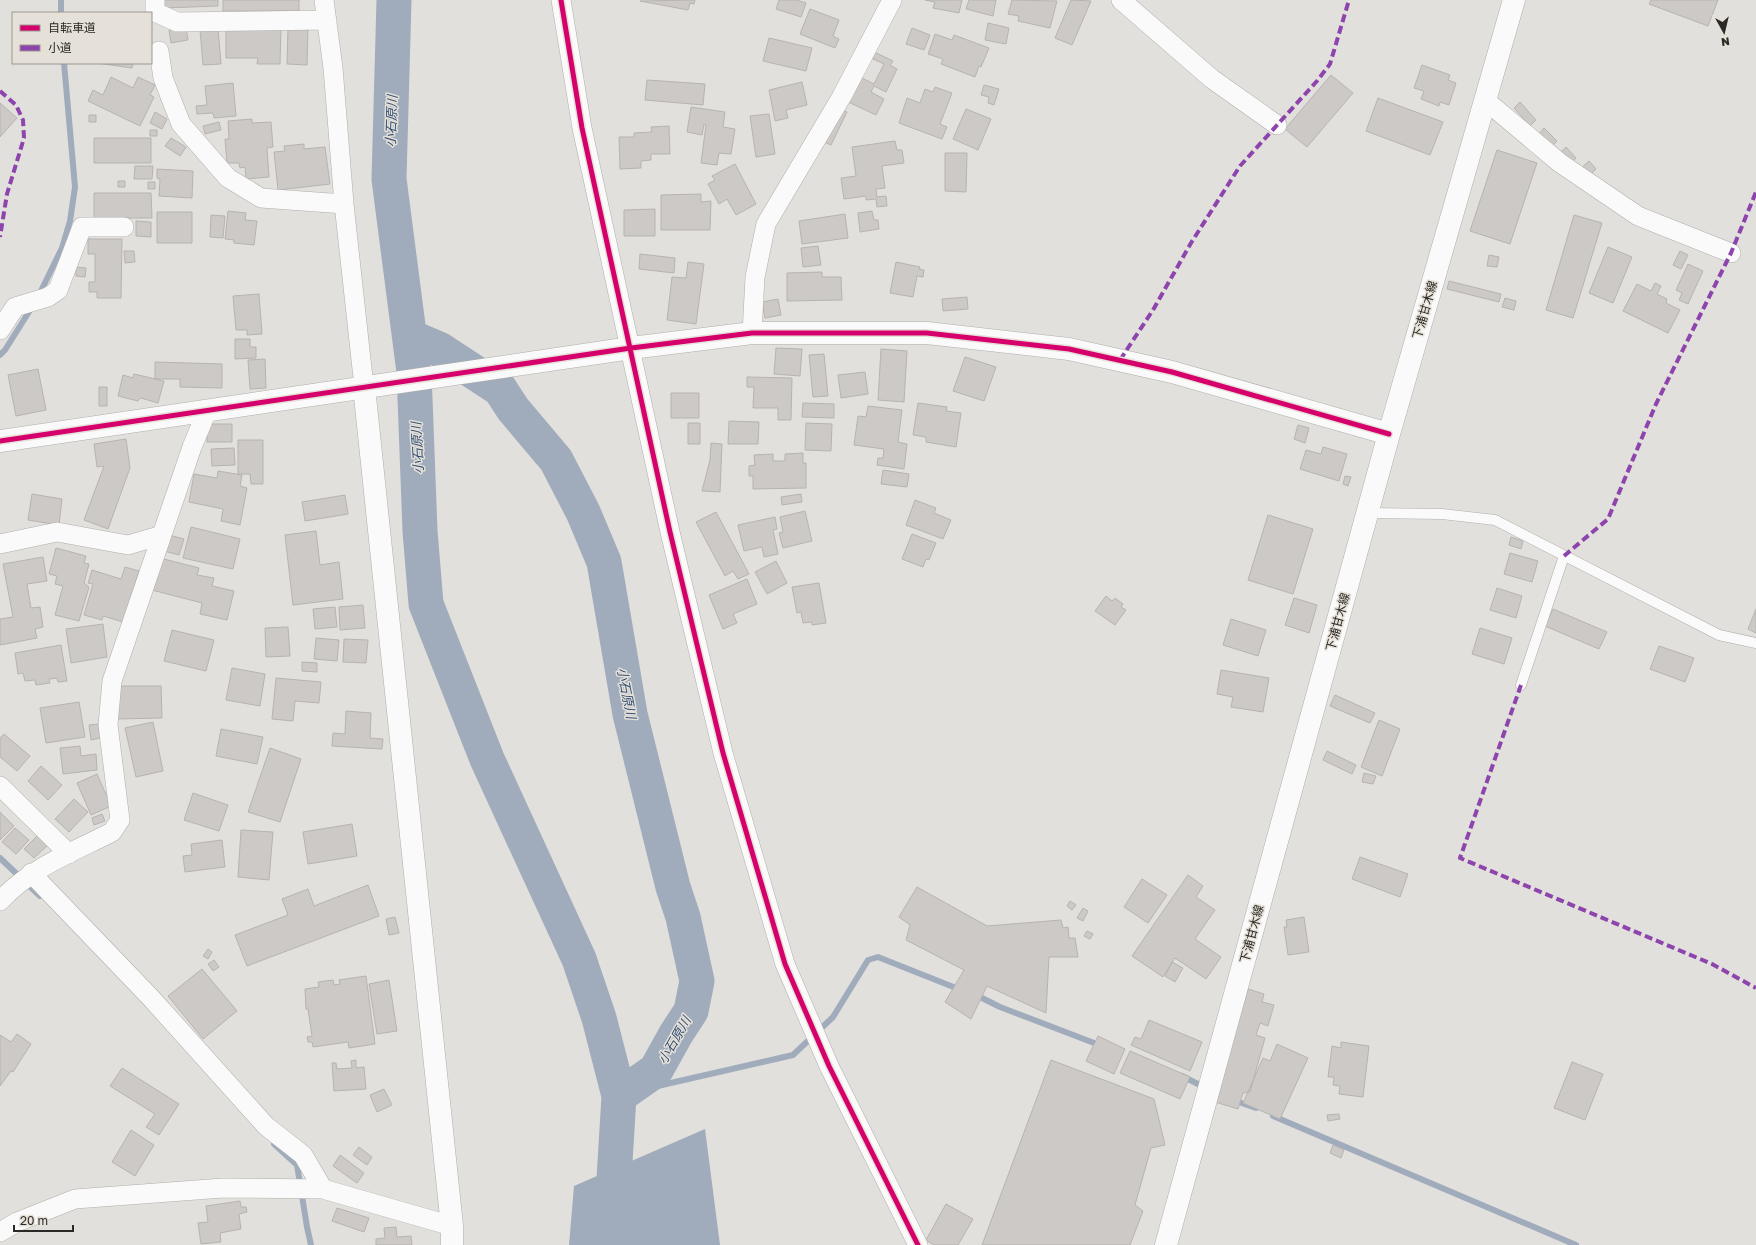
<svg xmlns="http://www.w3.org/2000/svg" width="1756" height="1245" font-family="'Golos Text','Noto Sans JP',sans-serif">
	<rect width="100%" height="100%" fill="#e2e0dc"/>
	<path fill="#a0acbc" d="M705,1129l15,116h-151l5,-59z"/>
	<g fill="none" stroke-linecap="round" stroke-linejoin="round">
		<path stroke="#a0acbc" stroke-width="6" d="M61,0v13
			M39,295l23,-47 8,-27 5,-34 -11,-124
			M0,355l5,-5 27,-43
			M0,858l40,38
			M976,995l24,12 102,39
			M1182,1076l24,12
			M619,1096l43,-11 131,-30 40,-38 35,-57 10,-3 83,33
			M1233,1100l23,8
			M1273,1116l303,129
			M274,1144l23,21 10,62 4,18"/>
		<path stroke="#a0acbc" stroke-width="35" d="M394,0l-5,179 25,193 6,159 6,73 61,155 92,200 20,59 20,78 -9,149
			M411,337l28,12 61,40 13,20 43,51 27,52 21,50 26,152 43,173 10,30 14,64 -6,30 -15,23 -20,36 -37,26"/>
	</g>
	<path fill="#ccc9c7" stroke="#b6b3b1" d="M162,0h56v6l-55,2z
		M223,0h76v11h-76z
		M695,0l-1,4 -4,-1 -2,7 -48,-9z
		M779,0h18l9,3 -5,14 -25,-8z
		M925,0h37l-3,13 -26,-5 2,-6z
		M969,0h27l-3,16 -27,-7z
		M1012,0l45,1 -7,27 -32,-7 1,-5 -11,-2z
		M1071,0l20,1 -19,44 -17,-7z
		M1651,0h67l-10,26 -59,-22z
		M810,9l29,11 -6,16 6,3 -4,9 -35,-14z
		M988,23l21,5 -3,16 -21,-4z
		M186,28l2,12 -17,3 -2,-13z
		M218,28l3,36 -18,1 -3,-35z
		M288,28h20l-1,37 -20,-1z
		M912,28l18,7 -6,15 -18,-6z
		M226,29l55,1 -1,34h-23l1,-6h-32z
		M935,34l17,6 2,-5 35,13 -8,19 -2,-1 -4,11 -34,-13 2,-5 -15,-5z
		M769,38l43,10 -6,23 -43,-10z
		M872,51l21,10 -3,4 7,4 -11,23 -12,-6 -3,6 13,7 -8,16 -32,-15 12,-25 18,9 10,-20 -15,-7z
		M97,63h36l-1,5z
		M1422,65l28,10 -2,5 8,3 -7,22 -9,-3 -1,4 -18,-7 3,-8 -10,-3z
		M1331,75l22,18 -46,54 -22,-18z
		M111,77l22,11 5,-11 17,8 -5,10 4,2 -14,29 -52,-25 5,-11 10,5z
		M647,80l58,4 -2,21 -58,-5z
		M802,82l5,23 -21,5 2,8 -13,3 -6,-31z
		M233,83l3,33 -22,2 -1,-5 -16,1 -1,-8 11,-1 -2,-19z
		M984,85l15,4 -5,16 -6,-2 1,-6 -8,-2z
		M935,87l17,6 -12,31 7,3 -5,12 -43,-16 8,-25 13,5 5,-14 8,3z
		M1378,98l65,24 -13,33 -64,-24z
		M1520,102l16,18 -6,6 -16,-18z
		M0,103l17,15 -17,19z
		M691,107l34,5 -2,15 12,2 -4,25 -12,-1 -2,12 -16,-2 5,-38 -2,-1 -2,11 -15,-3z
		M836,107l11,5 -16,33 -11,-5z
		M966,109l25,10 -13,31 -25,-11z
		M155,112l12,7 -5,10 -12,-6z
		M769,114l6,40 -19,3 -6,-41z
		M89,115h7v7h-7z
		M252,119v4l19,-1 2,25 -6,1 2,29 -23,2 -1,-12 -5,1 -1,-5h-12l-2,-24h4l-1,-18z
		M219,122l2,8 -16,4 -2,-8z
		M669,126l1,28h-19v6l-10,1v7l-21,1 -1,-32h15v-4l18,-1 -1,-5z
		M1544,128l13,13 -6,6 -12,-13z
		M150,130h7v6h-7z
		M94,138h57v25h-57z
		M171,138l15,9 -6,9 -15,-10z
		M895,141l2,9h5l2,13 -22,3 3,22 -9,1 1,8 9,-1 1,10 -10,1 -1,-8 -10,1v-4l-22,3 -3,-21 15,-2 -4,-29z
		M304,144v5l21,-2 5,37 -52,6 -4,-38 11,-1 -1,-5z
		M1566,147l10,11 -8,8 -10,-11z
		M1497,150l40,13 -27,81 -40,-13z
		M945,153h22l-1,39 -21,-1z
		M1589,161l7,8 -10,10 -8,-8z
		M735,164l21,40 -20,11 -9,-16 -8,5 -11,-20 7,-4 -3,-4z
		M135,166h18l-1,13h-18z
		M157,169l36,2 -1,27 -33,-2 1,-17 -3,-1z
		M118,181h7v6h-7z
		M148,182h7v7h-7z
		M94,193h57l1,25h-58z
		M701,194v8l10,-1 -1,29h-49v-35z
		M655,209v27h-31v-26z
		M228,211l18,2 -1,7 12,1 -3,24 -20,-2v-3l-9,-1z
		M872,211l2,9h4l1,9 -19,3 -2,-19z
		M157,212h35v31h-35z
		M845,214l3,24 -46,6 -3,-23z
		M211,215l14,1 -2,22 -13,-1z
		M1574,215l28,8 -29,95 -27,-8z
		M136,221l15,1v15l-15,-1z
		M88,239h34l-1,59h-24v-6h-8v-10h6v-28h-7z
		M818,246l3,19 -18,2 -2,-19z
		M1608,247l24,10 -19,46 -24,-10z
		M124,251h10l1,11 -10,1z
		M1680,251l8,4 -7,14 -8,-4z
		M640,254l35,4 -1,15 -35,-4z
		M1489,255l10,2 -2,10 -10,-1z
		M688,262l16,2 -8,60 -29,-4 5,-43 14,1z
		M896,262l24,5 -1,2 5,1 -1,7 -6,-1 -4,21 -23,-4z
		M1688,264l15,7 -15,33 -9,-4 3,-7 -6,-3z
		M76,267l10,1 -1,9 -9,-1z
		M822,272v5h19l1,23 -55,1v-28z
		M1449,281l52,13 -2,8 -52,-13z
		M1655,283l6,3 -4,8 10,5 -1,4 14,7 -12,23 -45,-22 14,-27 14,7z
		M259,294l3,40 -15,1v-5h-11l-3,-34z
		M967,297l1,12 -25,2 -1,-12z
		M1505,298l11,3 -2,9 -12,-3z
		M778,299l3,16 -16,3 -3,-16z
		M235,339h15v8h6v11l-21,1z
		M776,348l26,1 -2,27 -26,-2z
		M881,349l26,2 -3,51 -26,-2z
		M824,354l4,42 -15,1 -4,-42z
		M965,357l31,10 -12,34 -31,-10z
		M265,359l1,29 -16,1 -2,-29z
		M155,362l67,2v24l-42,-1v-8h-25z
		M38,369l8,41 -30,6 -8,-41z
		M865,372l3,22 -27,4 -3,-23z
		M134,374l30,7 -6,22 -17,-5 -3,3 -20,-5 5,-21 10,3z
		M747,377l45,1 -1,42h-13v-12h-25l1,-21h-7z
		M99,387h8v19h-8z
		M671,393h28v25h-28z
		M803,403l31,1v14l-32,-1z
		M918,403l29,4 -1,4 15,2 -5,34 -30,-5v-5l-13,-2z
		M868,406l34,4 -4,32 9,2 -3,25 -27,-4 1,-7h5l1,-9 -30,-4 4,-29 8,1z
		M729,421l30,1 -1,22h-30z
		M688,423h12v21h-12z
		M806,423l26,1 -1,27 -26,-1z
		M207,424h25v18h-25z
		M1298,425l11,3 -4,15 -11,-4z
		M126,439l4,29 -22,61 -24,-9 20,-54 -7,1 -3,-23z
		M238,440h25v44h-12l-1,-10h-12z
		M711,443l11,1 -2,48 -18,-1 8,-31z
		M1323,447l24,7 -8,27 -39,-12 6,-19 15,4z
		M234,448l1,17 -23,1 -1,-17z
		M803,453v10h3v25l-53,1v-13h-4v-10l6,-1 -1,-10 19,-1v7h12v-7z
		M883,470l26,4 -2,13 -26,-3z
		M218,471l24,4 -2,11 7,2 -7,37 -19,-4 2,-12 -34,-7 5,-28 23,4z
		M1345,476l6,1 -3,9 -5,-2z
		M32,494l30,5 -3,26 -31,-5z
		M801,494l1,8 -20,3 -1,-8z
		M345,495l3,19 -43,7 -3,-19z
		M915,500l21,8 -2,5 17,7 -8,19 -37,-14z
		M805,511l7,30 -29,7 -4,-15 4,-1 -3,-15z
		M716,512l33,62 -11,5 -5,-8 -8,5 -29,-54z
		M1268,515l45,14 -20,65 -45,-14z
		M775,517l2,12 -4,1 5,24 -14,3 -2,-10 -18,4 -6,-26z
		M191,527l49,12 -7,30 -50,-11z
		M316,531l4,34 19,-3 4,37 -50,6 -8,-70z
		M912,534l24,9 -7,17 -3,-1 -3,8 -21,-8z
		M169,535l15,4 -5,16 -15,-4z
		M1511,537l12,4 -2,8 -12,-4z
		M56,548l30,8 -2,7 5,1 -5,19 5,4 -10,34 -24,-6 8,-29 -8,-2 2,-8 -8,-2z
		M1510,553l28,8 -6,21 -28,-8z
		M43,557l4,24 -20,3 4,24 9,-1 3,20 -8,2 2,9 -37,7v-26l13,-2 -10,-53z
		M160,558l39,10 -2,7 17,3 -2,8 22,5 -7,29 -27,-6 2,-11 -50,-13z
		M776,561l11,22 -20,11 -12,-22z
		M125,567l14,4 -16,51 -20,-6 -1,4 -18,-5 9,-31 -5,-1 4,-13 29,9z
		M747,579l10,25 -24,10 4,9 -14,6 -14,-34z
		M819,583l7,40 -14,2v-3l-9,1 -2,-11 -4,1 -5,-26z
		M1497,588l25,8 -6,22 -26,-8z
		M1106,596l6,5 3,-3 8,6 -2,3 5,3 -11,15 -20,-14z
		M1294,598l23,7 -8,28 -24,-8z
		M363,605l2,23 -25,2 -1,-23z
		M335,607l2,20 -22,2 -2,-20z
		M1553,609l54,23 -8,17 -54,-23z
		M1756,609v24l-8,-4z
		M1231,619l35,11 -8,26 -35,-11z
		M103,624l4,33 -36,6 -5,-34z
		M288,627l2,29 -24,1 -1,-29z
		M1480,628l32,10 -8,26 -32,-10z
		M172,630l42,10 -8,31 -42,-10z
		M316,638l23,2 -2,21 -23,-2z
		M344,639l24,1 -2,23 -23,-1z
		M61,645l6,36 -9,1 -1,-4 -8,1 1,4 -14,2 -1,-5 -10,1 -2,-8 -5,1 -3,-21z
		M1659,646l35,12 -9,24 -35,-13z
		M302,662l15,1v9l-15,-1z
		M232,668l33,6 -5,32 -34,-6z
		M1221,670l48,8 -6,34 -32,-5 2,-10 -16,-3z
		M276,678l45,4 -2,21 -24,-2 -2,20 -21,-2z
		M116,686h45l1,32 -45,1z
		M1335,695l40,18 -5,10 -40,-17z
		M79,702l6,35 -39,6 -6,-35z
		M346,711l25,2 -1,25 13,1 -1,10 -50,-3 1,-13 12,1z
		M1379,720l21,9 -18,47 -21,-9z
		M153,722l10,49 -27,6 -11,-49z
		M98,724l2,14 -9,2 -2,-15z
		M221,729l42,8 -6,27 -41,-8z
		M4,734l26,22 -13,15 -17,-14v-19z
		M80,746l1,10 15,-2 1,16 -34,4 -3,-26z
		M270,748l31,11 -21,63 -32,-10z
		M1327,751l29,14 -4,9 -29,-14z
		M41,766l21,19 -14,15 -20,-19z
		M1364,773l12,3 -3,8 -11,-2z
		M97,774l14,32 -20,9 -14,-32z
		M193,793l35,12 -9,26 -35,-11z
		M74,799l14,13 -19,20 -14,-13z
		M0,812l14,14 -14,14z
		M102,814l3,7 -11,4 -2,-7z
		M352,824l5,32 -49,8 -5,-32z
		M15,828l14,12 -13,14 -14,-12z
		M241,830l32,2 -4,48 -31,-3z
		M39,834l10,10 -15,14 -10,-9z
		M222,840l3,27 -40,5 -2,-16 9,-1 -1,-11z
		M1360,857l48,17 -8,23 -48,-18z
		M1188,875l15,11 -7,11 19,13 -20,29 26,18 -15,22 -31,-21 -12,19 -31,-21z
		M1142,879l25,16 -19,28 -24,-16z
		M368,885l11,31 -132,50 -12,-31 53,-20 -6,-16 26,-10 6,17z
		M917,887l70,39 74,-6 2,8 5,-1 1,11h6l3,19h-29l-3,56 -59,-27 -16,33 -26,-17 19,-32 -58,-30 4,-15 -11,-8z
		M1070,901l6,4 -4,5 -5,-4z
		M1083,908l5,3 -5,10 -6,-3z
		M395,917l4,16 -10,2 -3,-16z
		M1304,917l5,35 -21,3 -4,-28h3l-1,-7z
		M1087,931l6,3 -3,5 -6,-3z
		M208,949l4,3 -4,7 -5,-3z
		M214,960l5,7 -6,4 -5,-7z
		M1172,962l11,6 -8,14 -10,-6z
		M202,969l35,42 -34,28 -35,-43z
		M366,976l9,68 -26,4 -1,-6 -35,5 -1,-5h-4l-1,-5 5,-1 -4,-27h-2l-1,-20 14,-2 -1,-5 15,-2 1,5 6,-1 -1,-4z
		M389,980l8,51 -20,3 -8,-50z
		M1248,989l16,5 -2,8 12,3 -6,21 -8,-3 -4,12 9,3 -15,54 -7,1 -5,16 -23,-7z
		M1149,1020l53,22 -12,29 -59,-26 4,-8 6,2z
		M17,1034l14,10 -18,28 -2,-1 -11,15v-51l11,7z
		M1098,1036l27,13 -11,25 -28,-13z
		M1341,1042l28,4 -6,51 -24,-3 1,-8 -7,-1 1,-8h-6l4,-31 9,2z
		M1277,1044l31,14 -28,61 -37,-16 20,-45 7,3z
		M1130,1051l60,26 -10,22 -60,-26z
		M356,1060v8l8,-1 2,22 -32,2 -2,-28h4l1,6 15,-1 -1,-7z
		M1051,1060l103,39 11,46 -14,3 -16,57 8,6 -13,34h-148z
		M1572,1062l31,12 -18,46 -31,-12z
		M122,1068l57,36 -20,31 -13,-8 9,-13 -45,-28z
		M384,1089l8,16 -15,7 -7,-17z
		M1339,1114l1,5 -12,2 -1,-6z
		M131,1130l23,15 -19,31 -23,-14z
		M1333,1145l11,5 -3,8 -11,-5z
		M359,1147l13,10 -5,8 -14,-10z
		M340,1155l24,18 -7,10 -24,-17z
		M240,1201l1,6h5l1,5 -8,2 2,15 -21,4 1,9 -20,2 -3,-21 10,-1 -2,-16z
		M946,1204l27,15 -15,26h-24l-8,-5z
		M337,1208l32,10 -5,14 -32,-11z
		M396,1227l1,10 14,-1 1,9h-36v-6l9,-1 -1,-10z"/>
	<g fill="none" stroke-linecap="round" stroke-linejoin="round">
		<g stroke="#afaeaa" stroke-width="11">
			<path id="lane" d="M1368,513l74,1 53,6 224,115 37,8
				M1521,685l43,-129"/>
		</g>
		<g stroke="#afaeaa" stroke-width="20">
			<path id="street" d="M155,0v12l22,10 150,-2
				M324,0l9,68 11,136 20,183
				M561,0l21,128 88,404 53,221 62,211 44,102 89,179
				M1121,0l91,79 65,46
				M159,51l4,27 18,46 47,54 33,20 83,6
				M1485,100l75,63 78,53 93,37
				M0,330l15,-23 33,-10 10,-7 24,-63h42
				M752,333l3,-56 11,-53 76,-128 50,-96
				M0,544l57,-12 71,13 34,-10
				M0,786l69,68
				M31,873l120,125 115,128 37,29 20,34
				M0,901c30,-33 73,-49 112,-69l8,-12 -12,-95 4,-44 80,-234 15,-36
				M0,1232l17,-10 58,-23 148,-11 100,1 129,37"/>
		</g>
		<g stroke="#afaeaa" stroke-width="23">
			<path id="secondary" d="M364,387l88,839v19
				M0,441l631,-93 121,-15h175l142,16 103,23 217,62
				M1166,1245l223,-811 125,-434"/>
		</g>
		<use href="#lane" stroke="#fbfafa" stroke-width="10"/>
		<use href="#street" stroke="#fbfafa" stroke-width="19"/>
		<use href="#secondary" stroke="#fbfafa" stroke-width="22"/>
		<path stroke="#8e44ad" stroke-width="4" stroke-dasharray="8 4" stroke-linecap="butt" d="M0,91l16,14 7,15 1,18 -17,56 -7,43
			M1120,360l33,-50 38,-67 49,-77 77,-85 13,-17 19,-64
			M1564,556l44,-37 48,-115 75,-151 25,-61
			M1521,685l-61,173 252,106 44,24"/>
		<g stroke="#e6e1d8" stroke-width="8">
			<path id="cycleway" d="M561,0l21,128 88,404 53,221 62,211 44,102 89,179
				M0,441l631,-93 121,-15h175l142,16 103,23 217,62"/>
		</g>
		<use href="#cycleway" stroke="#d6006c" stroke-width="5"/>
	</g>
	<g text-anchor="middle" stroke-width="3" stroke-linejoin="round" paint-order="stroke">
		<g font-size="12" fill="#2a2925" stroke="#e6e1d8">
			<text transform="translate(1425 310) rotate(-74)" y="4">下浦甘木線</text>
			<text transform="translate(1338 622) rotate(-75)" y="4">下浦甘木線</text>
			<text transform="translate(1252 934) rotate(-75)" y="4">下浦甘木線</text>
		</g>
		<g font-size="13" font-style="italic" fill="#334f75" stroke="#e6e1d8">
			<text transform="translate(391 121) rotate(-88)" y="5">小石原川</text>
			<text transform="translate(417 448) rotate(-93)" y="5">小石原川</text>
			<text transform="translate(627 693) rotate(79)" y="5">小石原川</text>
			<text transform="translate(674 1040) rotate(-60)" y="5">小石原川</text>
		</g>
	</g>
	<rect x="12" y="12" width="140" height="52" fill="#e6e1d8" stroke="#9b9790"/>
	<rect x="20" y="25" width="20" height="6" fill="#d6006c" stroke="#9b9790"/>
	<text x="48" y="32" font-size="12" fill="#2a2925">自転車道</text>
	<rect x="20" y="45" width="20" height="6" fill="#8e44ad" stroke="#9b9790"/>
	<text x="48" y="52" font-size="12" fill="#2a2925">小道</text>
	<g transform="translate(1724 32) rotate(172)" stroke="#e6e1d8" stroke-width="3" paint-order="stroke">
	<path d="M0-3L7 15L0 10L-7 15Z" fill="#2a2925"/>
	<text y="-6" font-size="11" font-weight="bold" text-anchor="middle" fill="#2a2925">N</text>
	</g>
	<path d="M14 1225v6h59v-6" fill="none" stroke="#2a2925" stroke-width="2"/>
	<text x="20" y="1225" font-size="12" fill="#2a2925" stroke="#e6e1d8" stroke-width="3" paint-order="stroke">20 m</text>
</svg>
